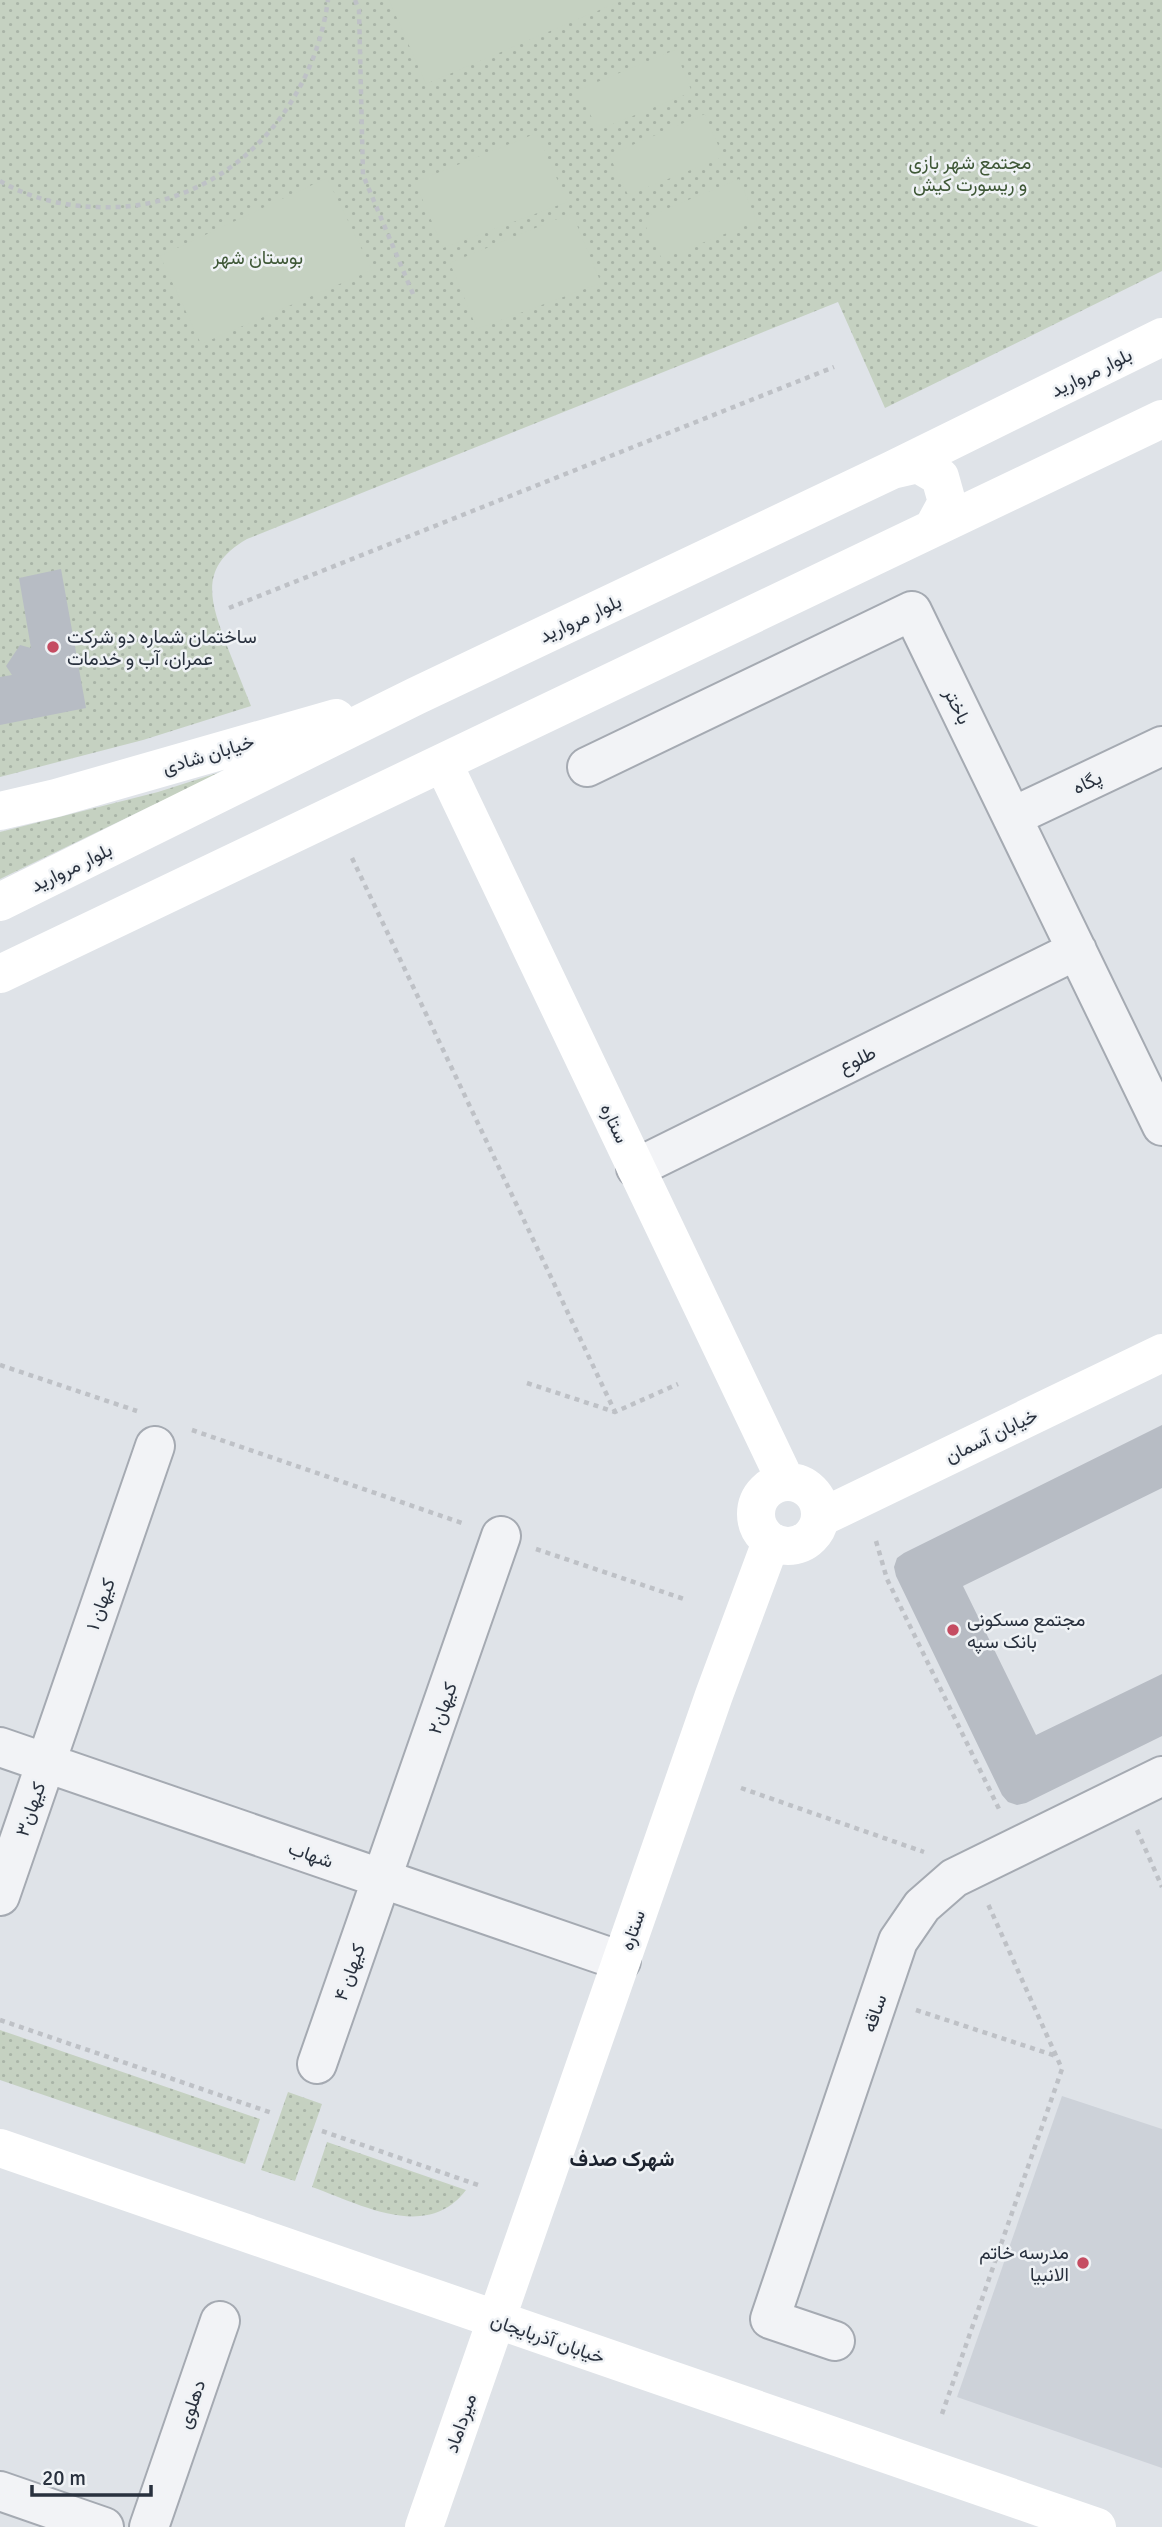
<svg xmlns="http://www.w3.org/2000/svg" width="1162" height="2527" font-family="Signika,Vazirmatn,sans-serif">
	<defs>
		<pattern id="grass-dots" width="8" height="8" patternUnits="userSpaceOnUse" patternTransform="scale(1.75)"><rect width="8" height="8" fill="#c5d1c1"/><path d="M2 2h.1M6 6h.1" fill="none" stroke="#a9b4a7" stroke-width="1.8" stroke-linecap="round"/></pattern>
	</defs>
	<rect width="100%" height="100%" fill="#dfe3e8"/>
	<path fill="#cdd2d9" d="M1062,2096l100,33v339l-205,-71z"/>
	<path fill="url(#grass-dots)" d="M0,0h1162v271l-277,137 -47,-106 -591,237c-49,28 -37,62 -20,107 8,20 16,40 24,60l-108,34 -143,37z
		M255,761l-104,45 -151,73v-47l158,-40z
		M0,2030l260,89 -15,45 -245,-84z
		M288,2092l34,12 -27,77 -34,-11z
		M327,2142l139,48c-39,52 -106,14 -154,-3z"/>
	<path fill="#c5d1c1" d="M389,0h234l-197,84z
		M675,50l17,42 -94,38 -20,-40z
		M705,114l18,43 -95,38 -19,-40z
		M537,133l30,69 -124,46 -28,-66z
		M327,178l45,92 -171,74 -41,-88z
		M739,179l18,42 -95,38 -20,-40z
		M572,213l29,70 -124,46 -27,-66z"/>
	<path fill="#b7bcc4" d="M61,569l25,139 -86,17v-48l12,-2 -6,-9 14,-21 11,3 -12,-70z
		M1162,1425v63l-199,98 73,149 126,-61v62l-136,67 -9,2 -9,-3 -6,-7 -106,-219 -2,-9 3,-9 7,-5z"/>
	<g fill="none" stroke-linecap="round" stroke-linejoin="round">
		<g stroke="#a5aab2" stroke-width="42">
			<path id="street" d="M587,767l325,-156 250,515
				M1012,817l150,-71
				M636,1168l441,-218
				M0,1747l621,214
				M0,1896l155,-450
				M317,2064l184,-528
				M835,2341l-65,-22 128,-378 24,-35 32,-28 208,-102
				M0,2491l104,36
				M149,2527l71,-206"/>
		</g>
		<path stroke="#bec1c6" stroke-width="4.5" stroke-dasharray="5 5" stroke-linecap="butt" d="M355,0l4,10 4,165 50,119
			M0,181c29,17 63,25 97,26 121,6 215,-90 231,-207
			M229,608l605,-241
			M352,858l263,554
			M0,1365l137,46
			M527,1383l88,29 63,-28
			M192,1430l273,94
			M876,1541l11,38 114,234
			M536,1549l151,51
			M741,1788l183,64
			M1137,1830l25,57
			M916,2010l140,46
			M0,2020l272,93
			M322,2131l159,55
			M942,2414l120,-345 -74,-165"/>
		<use href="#street" stroke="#f2f3f6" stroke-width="38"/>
		<path stroke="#fff" stroke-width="38" d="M892,470l26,-6 22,13 7,25 -13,24
			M443,763l343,719
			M0,811l56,-13 280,-80
			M0,902l416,-206 476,-226 270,-133
			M0,974l1162,-555
			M756 1514a32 32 0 1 1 64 0a32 32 0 1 1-64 0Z
			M820,1518l342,-165
			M0,2148l1097,379
			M424,2527l290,-832 57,-153"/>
	</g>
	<g fill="#c54c62" stroke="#eff2f5" stroke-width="2.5">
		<circle cx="53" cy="647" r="7"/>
		<circle cx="953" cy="1630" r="7"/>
		<circle cx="1083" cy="2263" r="7"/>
	</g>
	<g text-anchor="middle" stroke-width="5" stroke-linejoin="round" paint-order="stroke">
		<g font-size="19" fill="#3f5837" stroke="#eff2f5">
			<text x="970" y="169">مجتمع شهر بازی<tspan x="970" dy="22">و ریسورت کیش</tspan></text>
			<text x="258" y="264">بوستان شهر</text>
		</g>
		<g font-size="19" fill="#29313e" stroke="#eff2f5">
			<text transform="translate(1091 372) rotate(-26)" y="7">بلوار مروارید</text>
			<text transform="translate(580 618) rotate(-25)" y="7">بلوار مروارید</text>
			<text transform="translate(958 706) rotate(64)" y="7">باختر</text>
			<text transform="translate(208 754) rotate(-17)" y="7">خیابان شادی</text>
			<text transform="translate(1087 782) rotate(-25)" y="7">پگاه</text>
			<text transform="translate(71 867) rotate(-26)" y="7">بلوار مروارید</text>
			<text transform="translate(857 1059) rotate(-26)" y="7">طلوع</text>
			<text transform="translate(615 1123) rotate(65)" y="7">ستاره</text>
			<text transform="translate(991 1435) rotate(-26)" y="7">خیابان آسمان</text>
			<text transform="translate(100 1604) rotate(-71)" y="7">کیهان ۱</text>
			<text transform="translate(442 1708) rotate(-71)" y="7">کیهان۲</text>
			<text transform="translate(30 1809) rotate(-71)" y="7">کیهان۳</text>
			<text transform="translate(311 1854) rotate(19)" y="7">شهاب</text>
			<text transform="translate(632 1930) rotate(-71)" y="7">ستاره</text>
			<text transform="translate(349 1972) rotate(-71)" y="7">کیهان ۴</text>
			<text transform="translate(874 2013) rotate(-71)" y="7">ساقه</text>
			<text transform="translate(548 2338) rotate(19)" y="7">خیابان آذربایجان</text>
			<text transform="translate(191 2404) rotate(-71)" y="7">دهلوی</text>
			<text transform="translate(460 2423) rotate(-71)" y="7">میرداماد</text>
		</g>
		<g font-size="19" fill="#29313e" stroke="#eff2f5" text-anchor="start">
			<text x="67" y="643">ساختمان شماره دو شرکت<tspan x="67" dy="22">عمران، آب و خدمات</tspan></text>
			<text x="967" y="1626">مجتمع مسکونی<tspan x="967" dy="22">بانک سپه</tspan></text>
			<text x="1069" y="2259" text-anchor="end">مدرسه خاتم<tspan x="1069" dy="22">الانبیا</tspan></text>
		</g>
		<g font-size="21" font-weight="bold" fill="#1b222e" stroke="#eff2f5">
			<text x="622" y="2166">شهرک صدف</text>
		</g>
	</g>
	<path d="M32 2485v10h119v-10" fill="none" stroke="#29313e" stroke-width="3.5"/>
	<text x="42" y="2485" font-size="21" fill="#29313e" stroke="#eff2f5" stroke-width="5" paint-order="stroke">20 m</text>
</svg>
